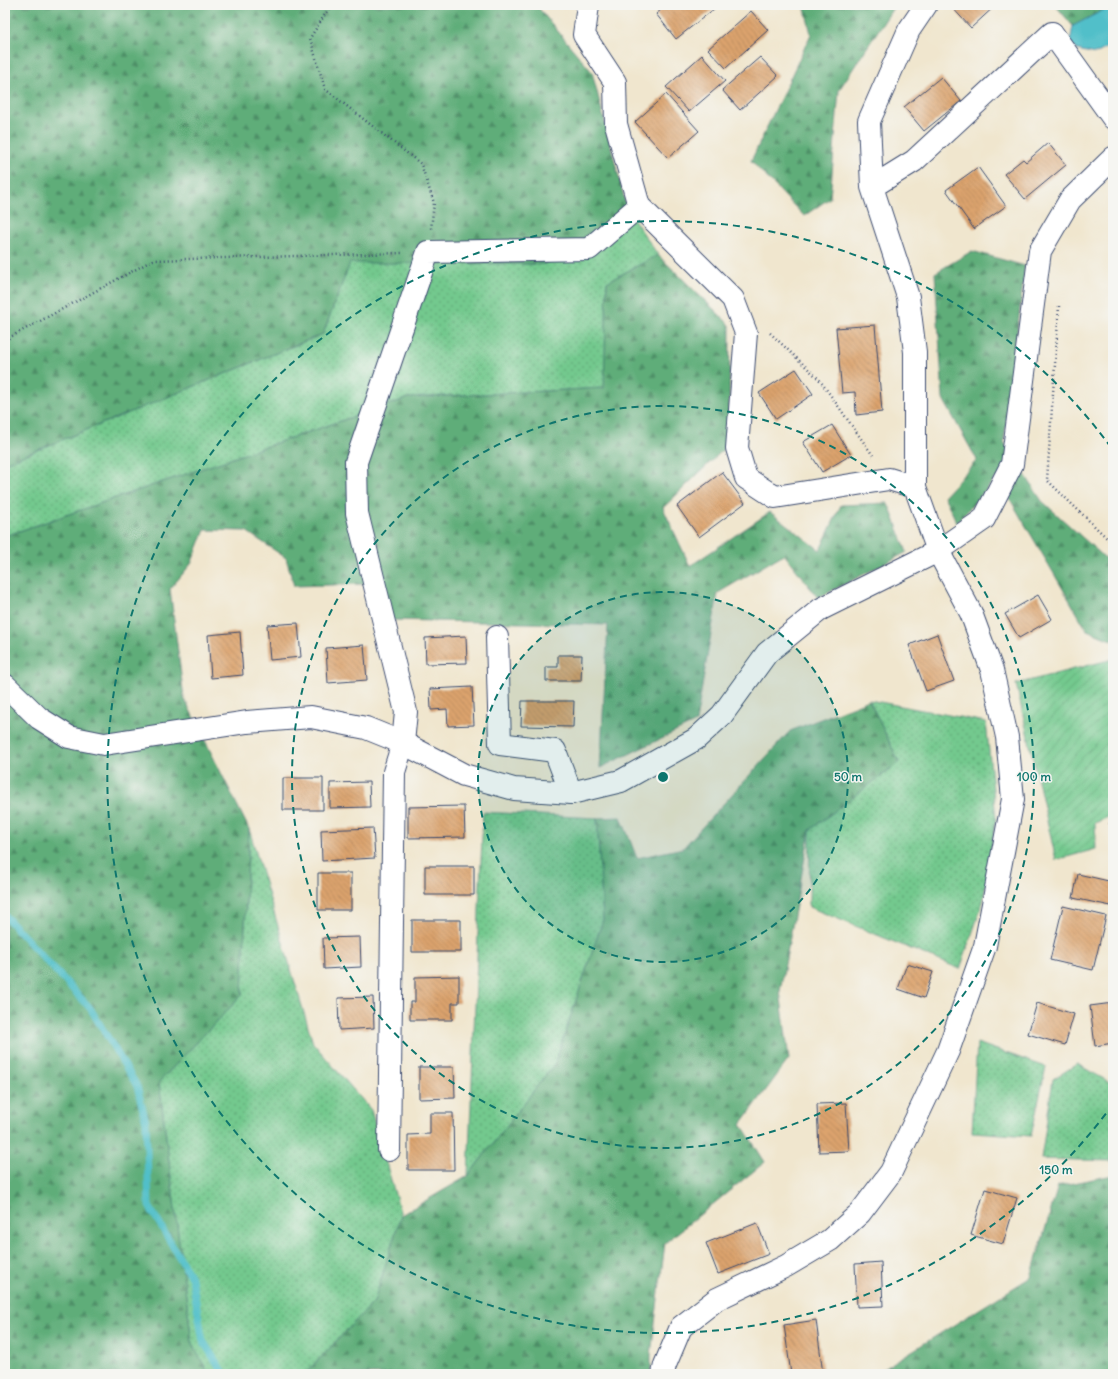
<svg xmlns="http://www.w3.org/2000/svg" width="1118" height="1379" font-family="Delius,sans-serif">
	<defs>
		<pattern id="grass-dots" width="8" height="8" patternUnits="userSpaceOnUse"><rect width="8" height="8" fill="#73c98e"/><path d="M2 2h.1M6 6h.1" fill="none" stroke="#5ea477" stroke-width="1.8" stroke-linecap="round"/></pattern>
		<pattern id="forest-firs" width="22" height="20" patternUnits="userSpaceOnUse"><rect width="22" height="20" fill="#5ead79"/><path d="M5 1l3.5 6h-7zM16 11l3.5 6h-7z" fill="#4d8d66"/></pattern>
		<pattern id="garden-furrows" width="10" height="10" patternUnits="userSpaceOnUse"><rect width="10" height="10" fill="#73c98e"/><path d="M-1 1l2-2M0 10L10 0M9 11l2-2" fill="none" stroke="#5ea477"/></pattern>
		<pattern id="building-back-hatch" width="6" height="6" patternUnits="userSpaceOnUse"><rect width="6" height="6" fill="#dba36d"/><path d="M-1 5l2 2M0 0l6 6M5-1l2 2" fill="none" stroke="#b1855d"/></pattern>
	</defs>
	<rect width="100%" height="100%" fill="#f6f6f2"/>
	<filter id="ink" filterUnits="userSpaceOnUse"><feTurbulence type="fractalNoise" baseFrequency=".025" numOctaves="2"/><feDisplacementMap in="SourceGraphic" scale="8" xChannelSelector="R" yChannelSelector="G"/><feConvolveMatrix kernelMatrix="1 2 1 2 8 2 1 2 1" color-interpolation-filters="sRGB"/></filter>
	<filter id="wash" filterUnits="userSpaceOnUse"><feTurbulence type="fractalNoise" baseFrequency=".012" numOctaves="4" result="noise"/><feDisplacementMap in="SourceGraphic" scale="16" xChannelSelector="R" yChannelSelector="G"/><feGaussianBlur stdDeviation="0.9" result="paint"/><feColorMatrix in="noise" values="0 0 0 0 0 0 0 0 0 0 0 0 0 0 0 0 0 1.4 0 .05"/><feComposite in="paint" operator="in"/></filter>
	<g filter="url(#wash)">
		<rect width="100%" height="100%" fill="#f0e6ce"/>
		<path fill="url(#grass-dots)" stroke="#477c76" d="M627,209l31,46 -51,27 -2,106 -197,10 -403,138v-73l318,-129 27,-72 194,2z
			M869,700l117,22 10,96 -13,84 -23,67 -151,-62 1,-77 89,-68z
			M483,812l114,6 6,102 -48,143 -87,113z
			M249,829l64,214 58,67 30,105 -27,87 -69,72h-96l-17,-30 -33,-262 83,-87z
			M977,1043l69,24 -15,69 -59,-4z
			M1077,1064l36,20v71l-1,6 -71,-2 12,-80z"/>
		<path fill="url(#forest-firs)" stroke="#3c6e6c" d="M5,5h531l56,67 35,137 -83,55 -194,-1 -27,71 -318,129z
			M804,5h91l-56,85 -9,108 -26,18 -53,-55 60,-127z
			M1055,5h58l-40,21z
			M972,251l53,15 -21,176 38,59 71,64v76l-26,-11 -90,-153 -40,46 -13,-27 33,-36 -34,-61 -8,-126z
			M658,255l72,70 -1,119 -66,64 27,58 80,-54 50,38 21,-45 47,-2 19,49 -89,46 -34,-44 -66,39 -22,129 -96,46 8,-143 -216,-5 -26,-36 -72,2 -8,-28 -40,-27 -41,-1 -14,34 -21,25 14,109 65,131 -7,166 -83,87 33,262 17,30h-204v-838l403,-138 196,-10 3,-106z
			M869,700l30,62 -89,68 -30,161 9,68 -48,65 24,38 -100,81 -14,112v19h-346l69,-72 27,-87 67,-39 87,-113 48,-143 -6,-102 24,-1 16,41 46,-10 107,-117z
			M1113,1175v199h-238l156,-97 27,-91z"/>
		<path fill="url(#garden-furrows)" stroke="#477c76" d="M1113,659v156l-18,8 1,26 -40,11 -40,-176z"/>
		<path fill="#51bfc9" stroke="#367794" d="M1113,5v39l-17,10 -19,-4 -7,-8 3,-16z"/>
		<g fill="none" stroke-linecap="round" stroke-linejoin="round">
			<path stroke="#51bfc9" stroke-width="7" d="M5,916l85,92 47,78 9,36 3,84 43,73 11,62 21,33"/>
		</g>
		<g id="blocks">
			<path fill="url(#building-back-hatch)" d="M667,5h52l-43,34 -20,-25z
				M950,5h46l-25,23z
				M751,11l17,19 -42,38 -18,-19z
				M702,55l23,26 -36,31 -23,-25z
				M760,57l18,19 -38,34 -18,-20z
				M941,77l20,24 -37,30 -20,-24z
				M666,94l33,37 -31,27 -33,-36z
				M1048,143l18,22 -41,34 -21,-25 19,-15 3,3z
				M978,167l28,39 -32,23 -28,-39z
				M875,325l7,87 -26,3 -1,-23 -13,1 -6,-65z
				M796,369l17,25 -37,25 -17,-26z
				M832,425l19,30 -29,17 -19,-30z
				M722,472l23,31 -46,34 -22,-31z
				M1038,595l14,24 -33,19 -14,-24z
				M298,623l3,34 -31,3 -3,-35z
				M240,632l3,43 -32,3 -3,-43z
				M937,634l17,47 -28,10 -17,-46z
				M466,636l1,27 -41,1 -1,-26z
				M364,645l3,35 -39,3 -2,-35z
				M558,655h24l-1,26h-35v-14h12z
				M472,687l2,38 -26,1 -1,-17 -16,1 -1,-21z
				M522,701h52l-1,26 -52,-1z
				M283,778h40v32h-40z
				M369,782l1,25 -40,1v-25z
				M464,806l1,31 -57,1v-31z
				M1113,822v14l-4,-13z
				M373,828l2,30 -53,3 -1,-31z
				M425,866h49v29h-49z
				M318,873h33v37h-33z
				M1078,874l35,8v14l-2,10 -38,-8z
				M1063,906l43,10 -13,54 -43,-10z
				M412,920h49v32h-49z
				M360,937l1,30 -37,2 -1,-31z
				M907,964l26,8 -9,26 -26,-9z
				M459,976v27h-7v17h-42v-18h5v-25z
				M373,997l1,31 -35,2 -1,-32z
				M1037,1003l37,11 -9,31 -37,-11z
				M1113,1003v40l-18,3 -5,-40z
				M419,1067h35l1,31 -36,1z
				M846,1103l3,48 -30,1 -2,-48z
				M430,1113h23l1,57h-46v-35l22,-1z
				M985,1189l32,9 -14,46 -32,-9z
				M757,1223l12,31 -51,20 -12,-31z
				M881,1262l2,44 -26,1 -2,-43z
				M816,1320l7,54h-32l-7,-49z"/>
		</g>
	</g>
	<g filter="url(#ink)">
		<use href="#blocks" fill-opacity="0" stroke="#3b4a6f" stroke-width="1"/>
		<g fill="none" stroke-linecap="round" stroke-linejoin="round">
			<g stroke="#3b4a6f" stroke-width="24">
				<path id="minor" d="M588,5l-4,30 31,47 1,42 23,82 94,93 13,34 -9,115 9,30 29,19 114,-18 26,8
					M926,5l-17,25 -40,91 3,66 36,110 7,55v135l23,64 46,-32 28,-55 28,-213 30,-51 43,-42
					M872,187l42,-26 138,-128 61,85
					M497,637l3,107 55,7 16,42
					M389,1150l5,-378 9,-29 3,-31 -49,-199 -1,-51 72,-210 161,-3 50,-43"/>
			</g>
			<g stroke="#3b4a6f" stroke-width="24">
				<path id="tertiary" d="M5,685l34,33 30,19 35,7 143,-22 64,-5 55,11 37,15 61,32 50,14 57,4 50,-12 75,-42 26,-24 45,-62 54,-44 117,-58 33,62 21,57 15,67 6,62 -28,147 -37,105 -57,121 -31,41 -30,27 -44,26 -69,33 -36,28 -16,38 -2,9"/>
			</g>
			<path stroke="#3b4a6f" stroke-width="2.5" stroke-dasharray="1 3" stroke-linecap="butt" d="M331,5l-21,33 15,51 96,75 13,39 -3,26
				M1059,306l-12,174 66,64
				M770,333l49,46 55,78
				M5,340l148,-80 250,-7"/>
			<use href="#minor" stroke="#fff" stroke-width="22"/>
			<use href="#tertiary" stroke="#fff" stroke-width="22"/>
		</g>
	</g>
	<circle cx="663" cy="777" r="185" fill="#0f766e" fill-opacity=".12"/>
	<g fill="none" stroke="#0f766e" stroke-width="2" stroke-dasharray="7 5">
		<circle cx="663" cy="777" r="185"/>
		<circle cx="663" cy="777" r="371"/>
		<path d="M1113 1104A556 556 0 1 1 1113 450"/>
	</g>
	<circle cx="663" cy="777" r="6" fill="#0f766e" stroke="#f6f6f2" stroke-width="2"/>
	<g font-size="12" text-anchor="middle" font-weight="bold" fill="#0f766e" stroke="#f6f6f2" stroke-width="3" stroke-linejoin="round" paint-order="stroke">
		<text x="848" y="781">50 m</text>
		<text x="1034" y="781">100 m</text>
		<text x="1056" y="1174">150 m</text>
	</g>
	<rect width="1118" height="1379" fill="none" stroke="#f6f6f2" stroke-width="20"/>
</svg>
